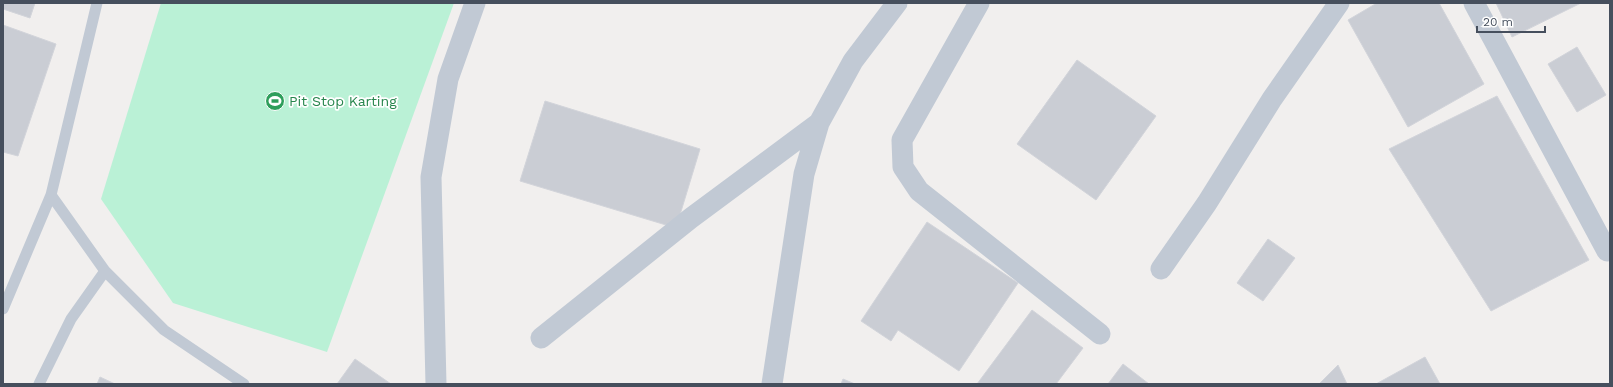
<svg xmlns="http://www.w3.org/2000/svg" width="1613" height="387" font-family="'Work Sans',sans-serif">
	<rect width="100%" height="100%" fill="#f1efee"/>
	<path fill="#baf1d6" d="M161,3h293l-127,349 -154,-49 -72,-104z"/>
	<path fill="#cacdd4" stroke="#d2d4da" d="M3,3h32l-5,15 -27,-9z
		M1377,3h62l45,81 -76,43 -60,-107z
		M1496,3h85l-69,34z
		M3,25l53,19 -38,112 -15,-4z
		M1577,47l29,48 -29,17 -29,-48z
		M1077,60l79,56 -60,84 -79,-56z
		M1497,96l92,164 -98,51 -102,-162z
		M545,101l155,48 -24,79 -156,-47z
		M927,222l91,61 -59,88 -61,-41 -7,11 -30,-20z
		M1268,239l27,19 -32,43 -26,-18z
		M1032,310l51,38 -27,36h-79z
		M1425,357l15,27h-64z
		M355,359l36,25h-54z
		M1123,364l26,20h-41z
		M1338,365l9,19h-28z
		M100,377l15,7h-18z
		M843,379l12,5h-14z"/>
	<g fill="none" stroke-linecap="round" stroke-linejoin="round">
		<path stroke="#c1c9d4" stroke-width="11" d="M97,3l-46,192 54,76 59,59 80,54
			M3,309l48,-114
			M39,384l32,-65 34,-48"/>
		<path stroke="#c1c9d4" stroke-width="21" d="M979,3l-77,137 1,27 16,24 181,143
			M1474,3l133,248
			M1161,269l46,-66 65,-104 67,-96
			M541,338l150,-120 128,-95
			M436,384l-5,-207 17,-98 27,-76
			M772,384l32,-210 15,-51 34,-62 44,-58"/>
	</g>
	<defs>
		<g id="stadium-disc" transform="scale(1)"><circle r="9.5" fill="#2e9e5b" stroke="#fff"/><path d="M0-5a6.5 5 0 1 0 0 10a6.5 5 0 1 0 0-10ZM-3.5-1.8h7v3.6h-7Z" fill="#fff"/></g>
	</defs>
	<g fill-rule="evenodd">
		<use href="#stadium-disc" x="275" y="101"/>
	</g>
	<g text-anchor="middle" stroke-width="3.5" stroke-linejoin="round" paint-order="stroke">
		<g font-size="14" fill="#27864d" stroke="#fff" text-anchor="start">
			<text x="289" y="106">Pit Stop Karting</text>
		</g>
	</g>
	<rect width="1613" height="387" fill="none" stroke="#464f5d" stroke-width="8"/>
	<path d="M1477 26v6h68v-6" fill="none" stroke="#464f5d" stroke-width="2"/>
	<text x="1483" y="26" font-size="12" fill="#464f5d" stroke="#ffffff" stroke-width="3" paint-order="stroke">20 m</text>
</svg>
